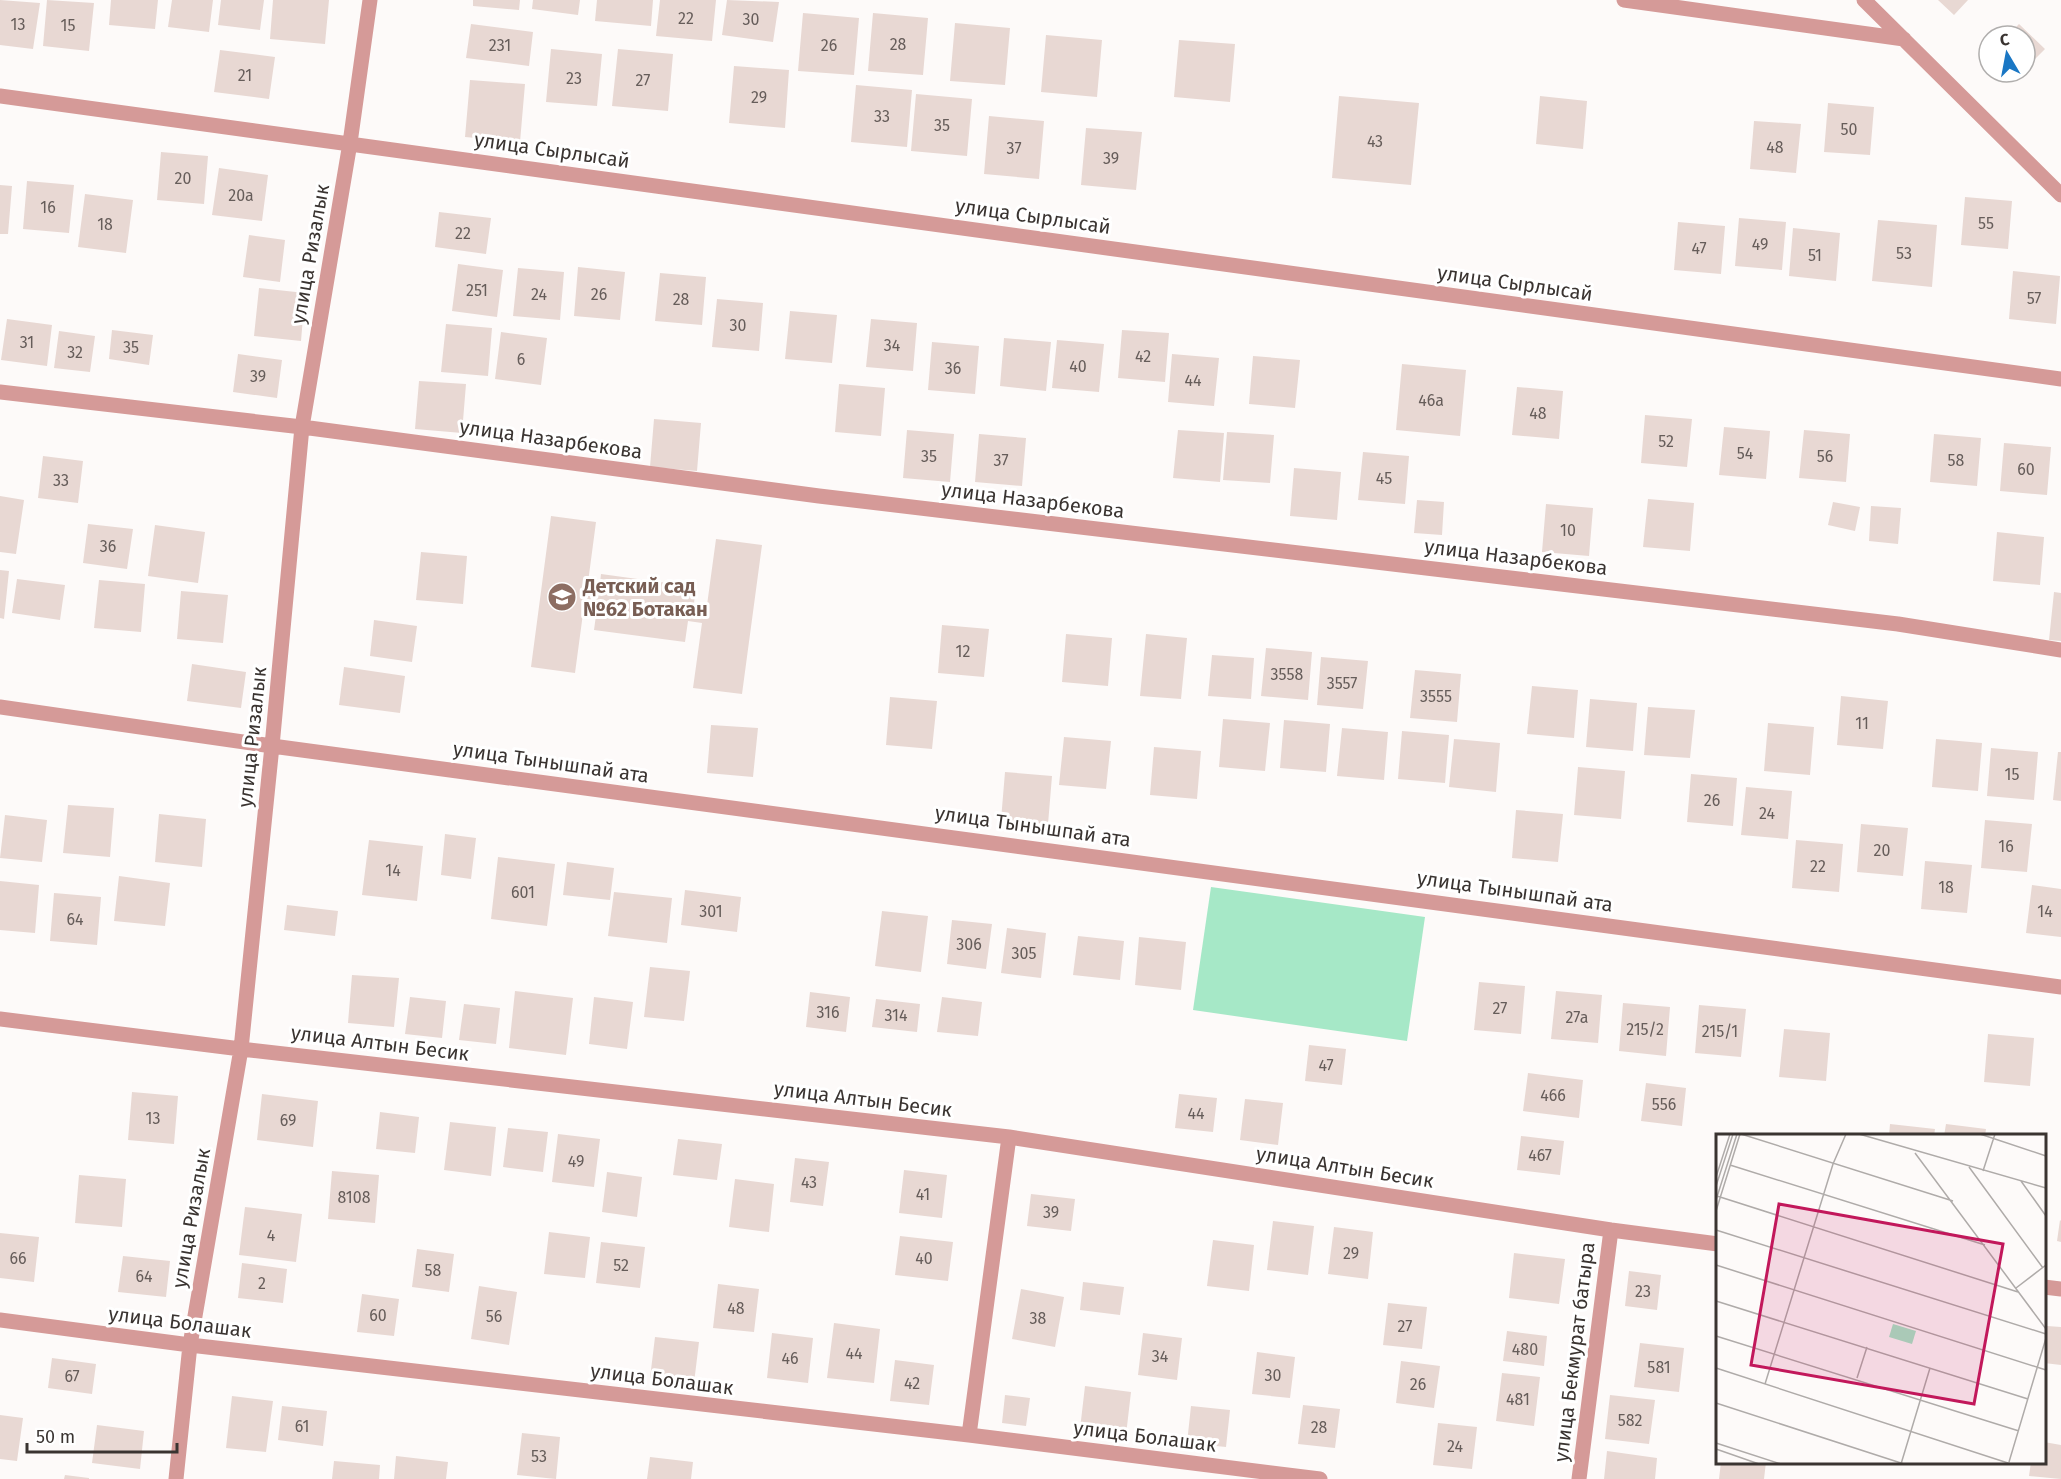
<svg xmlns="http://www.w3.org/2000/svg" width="2061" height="1479" font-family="'Fira Sans',sans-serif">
	<rect width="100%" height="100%" fill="#fdfaf9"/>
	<path fill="#a6e8c7" d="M1211,887l214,30 -18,124 -214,-31z"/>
	<path fill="#e8d8d3" d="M0,0l40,3 -7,46 -33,-4z
		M47,0l47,3 -5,48 -46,-5z
		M111,0h47l-3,29 -46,-4z
		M172,0h41l-4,32 -41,-5z
		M221,0h43l-4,30 -42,-5z
		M273,0h56l-4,44 -55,-5z
		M473,0h47l-1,10 -46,-4z
		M533,0h47l-2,15 -46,-6z
		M597,0h56l-2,26 -56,-5z
		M660,0h56l-4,41 -56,-5z
		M727,0l52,2 -6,40 -51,-7z
		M1938,0h30l-14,15z
		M803,13l56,5 -5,57 -56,-4z
		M873,13l55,5 -5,57 -55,-4z
		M955,23l55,5 -5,57 -55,-4z
		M471,24l62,8 -4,34 -63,-8z
		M2019,24l26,25 -20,20v-33h-18z
		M1046,35l56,5 -5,57 -56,-5z
		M1179,40l56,4 -5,58 -56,-5z
		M551,49l51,5 -5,52 -51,-4z
		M618,49l55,5 -5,57 -56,-5z
		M220,50l55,7 -6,42 -55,-7z
		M734,66l55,4 -4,58 -56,-5z
		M2003,72h20l-10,10z
		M470,80l55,4 -5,58 -55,-5z
		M856,85l56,5 -5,57 -56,-5z
		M916,94l56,5 -5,57 -56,-5z
		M1339,96l80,7 -8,82 -79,-7z
		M1540,96l47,5 -4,48 -47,-5z
		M1828,103l46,4 -4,48 -46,-3z
		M989,116l55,5 -5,58 -55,-5z
		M1754,121l47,3 -5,49 -46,-4z
		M1086,128l56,4 -6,58 -55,-5z
		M161,152l47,4 -4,48 -47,-4z
		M219,168l49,7 -6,46 -50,-6z
		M27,181l47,4 -5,48 -46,-4z
		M0,185l12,1 -4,48h-8z
		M85,194l48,6 -7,53 -48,-6z
		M1965,197l47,4 -4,48 -47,-4z
		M439,212l52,6 -5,36 -51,-7z
		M1739,218l47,4 -4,48 -47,-4z
		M1878,220l59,5 -5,62 -60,-6z
		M1678,222l47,4 -4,48 -47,-4z
		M1793,228l47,5 -4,48 -47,-5z
		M249,235l36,5 -5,42 -37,-5z
		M458,264l45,6 -6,47 -45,-6z
		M578,267l47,5 -5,48 -46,-4z
		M518,268l46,4 -4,48 -47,-4z
		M2013,271l47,5 -4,48 -47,-5z
		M660,273l46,4 -4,48 -47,-4z
		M259,288l46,5 -4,48 -47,-5z
		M717,299l46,4 -4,48 -47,-4z
		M790,311l47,4 -5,48 -47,-4z
		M7,319l45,6 -5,41 -46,-6z
		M871,319l46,4 -4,48 -47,-4z
		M446,324l46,4 -4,48 -47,-4z
		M112,330l41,5 -4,30 -40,-6z
		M1122,330l47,3 -4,49 -47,-4z
		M59,331l36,5 -5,36 -36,-4z
		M501,332l46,6 -6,47 -46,-6z
		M1004,338l47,4 -5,49 -46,-5z
		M1057,340l47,4 -5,48 -47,-4z
		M932,342l47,4 -4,48 -47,-4z
		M238,354l44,6 -5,38 -44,-6z
		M1172,354l47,4 -5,48 -46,-4z
		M1253,356l47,4 -5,48 -46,-4z
		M1402,364l64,6 -6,66 -64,-6z
		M419,381l47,3 -4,49 -47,-4z
		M839,384l46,4 -4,48 -46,-4z
		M1517,387l46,4 -4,48 -47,-4z
		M1645,415l47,4 -5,48 -46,-4z
		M654,419l47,4 -4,48 -47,-4z
		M1724,427l46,4 -4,48 -47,-4z
		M907,430l47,4 -4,48 -47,-4z
		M1178,430l46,3 -4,49 -47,-4z
		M1804,430l46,4 -4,48 -47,-4z
		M1227,432l47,3 -4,48 -47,-3z
		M979,434l47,4 -4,48 -47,-4z
		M1934,434l47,4 -4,48 -47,-4z
		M2004,443l47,4 -4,48 -47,-4z
		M1363,452l46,4 -4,48 -47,-4z
		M43,456l40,5 -5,42 -40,-5z
		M1294,468l47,4 -4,48 -47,-4z
		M0,496l24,4 -8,54 -16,-2z
		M1648,499l46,4 -4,48 -47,-4z
		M1417,500l27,2 -2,33 -28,-2z
		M1833,502l27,5 -5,24 -27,-6z
		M1546,504l47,4 -4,48 -47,-4z
		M1871,506l30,2 -3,36 -29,-3z
		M551,516l45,6 -9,68 12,2 2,-18 95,13 -2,16 13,2 9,-66 46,6 -20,149 -49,-6 9,-65 -14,-2 -3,21 -91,-12 3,-22 -13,-2 -9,67 -44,-6z
		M88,524l45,5 -6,40 -44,-6z
		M155,525l50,7 -7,51 -50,-7z
		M1997,532l47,5 -4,48 -47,-4z
		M421,552l46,4 -4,48 -47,-4z
		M0,570l9,1 -5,48 -4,-1z
		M17,579l48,6 -5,35 -48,-7z
		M99,580l46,4 -4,48 -47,-4z
		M181,591l47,4 -5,48 -46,-4z
		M2054,592l7,1v48l-12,-1z
		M374,620l43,6 -5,36 -42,-6z
		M942,625l47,4 -5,48 -46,-4z
		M1066,634l46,4 -4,48 -46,-4z
		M1146,634l41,4 -6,61 -41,-3z
		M1266,648l46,4 -4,48 -47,-4z
		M1212,655l42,3 -3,41 -43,-3z
		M1321,657l47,4 -5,48 -46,-4z
		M192,664l54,8 -5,36 -54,-7z
		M344,667l61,9 -5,37 -61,-8z
		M1415,670l46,4 -4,48 -47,-4z
		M1532,686l46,4 -4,48 -47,-4z
		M1841,696l47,5 -5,48 -46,-4z
		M890,697l47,4 -5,48 -46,-4z
		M1590,699l47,4 -4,48 -47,-4z
		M1648,707l47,3 -5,48 -46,-3z
		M1223,719l47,4 -5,48 -46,-4z
		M1284,720l46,4 -4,48 -46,-4z
		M1768,723l46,4 -4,48 -46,-4z
		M711,725l47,3 -5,49 -46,-4z
		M1342,728l46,4 -4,48 -47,-4z
		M1402,731l47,4 -4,48 -47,-4z
		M1064,737l47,4 -5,48 -47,-4z
		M1454,739l46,4 -4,49 -47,-5z
		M1936,739l46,4 -4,48 -46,-4z
		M1154,747l47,4 -4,48 -47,-4z
		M1991,748l47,4 -4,48 -47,-4z
		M2058,752h3v49l-8,-1z
		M1578,767l47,4 -4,48 -47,-4z
		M1005,772l47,4 -4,48 -47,-4z
		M1691,774l46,4 -4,48 -46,-4z
		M1746,787l46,4 -4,48 -47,-4z
		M68,805l46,3 -4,49 -47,-4z
		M1516,810l47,4 -5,48 -46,-4z
		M159,814l47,5 -4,48 -47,-5z
		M5,815l42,5 -5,42 -42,-4z
		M1985,820l47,4 -5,48 -46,-4z
		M1861,824l47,4 -5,48 -46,-4z
		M445,834l31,4 -5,41 -30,-4z
		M369,840l54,6 -6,55 -55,-6z
		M1796,840l47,4 -4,48 -47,-4z
		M498,857l57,7 -8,62 -56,-7z
		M1925,861l47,4 -5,48 -46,-4z
		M567,862l47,6 -4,32 -47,-5z
		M119,876l51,7 -5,43 -51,-5z
		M0,881l39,4 -4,48 -35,-3z
		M2032,885l29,4v48l-35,-4z
		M685,890l56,7 -4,35 -56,-7z
		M614,892l58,6 -5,45 -59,-7z
		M54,893l47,4 -4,48 -47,-4z
		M287,905l51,6 -3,25 -51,-6z
		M882,911l46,5 -7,56 -46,-6z
		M952,920l40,4 -6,45 -39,-5z
		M1007,928l39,5 -5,45 -40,-5z
		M1078,936l46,5 -4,39 -47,-5z
		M1139,937l47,5 -5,48 -46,-5z
		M650,967l40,4 -6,50 -40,-4z
		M352,975l47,3 -5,49 -46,-4z
		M1479,982l46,4 -4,48 -47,-4z
		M515,991l58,7 -7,57 -57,-7z
		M1556,991l46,4 -4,48 -47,-4z
		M810,992l40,5 -4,35 -40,-5z
		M410,997l36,4 -4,37 -37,-4z
		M594,997l39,5 -6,47 -38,-5z
		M942,997l40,5 -4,34 -41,-4z
		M876,999l44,5 -3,28 -45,-5z
		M1623,1003l47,4 -4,49 -47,-5z
		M464,1004l36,4 -4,36 -37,-4z
		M1699,1005l47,4 -5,48 -46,-4z
		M1784,1029l46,4 -4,48 -47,-4z
		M1988,1034l46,4 -4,48 -46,-4z
		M1309,1045l37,4 -4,36 -37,-4z
		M1528,1073l55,7 -4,38 -56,-7z
		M1646,1083l40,5 -4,38 -41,-5z
		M132,1092l46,4 -4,48 -46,-4z
		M262,1094l56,7 -5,46 -56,-7z
		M1179,1094l38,4 -4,34 -38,-4z
		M1245,1099l38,4 -5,42 -38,-5z
		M380,1112l39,5 -4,36 -39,-4z
		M450,1122l46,5 -5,49 -47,-6z
		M1890,1124l45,5 -1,7h-45z
		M1946,1124l40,5 -1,7h-41z
		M508,1128l40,4 -5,40 -40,-5z
		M558,1134l42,5 -6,48 -42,-5z
		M1521,1136l43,5 -4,34 -43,-5z
		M678,1139l44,5 -5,36 -44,-5z
		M795,1158l34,4 -6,44 -33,-4z
		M904,1170l43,5 -5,43 -43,-5z
		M332,1171l47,4 -4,48 -47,-4z
		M607,1172l35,5 -5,40 -35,-5z
		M79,1175l47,4 -4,48 -47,-4z
		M735,1179l39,5 -5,48 -40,-5z
		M1031,1194l44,5 -4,32 -44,-5z
		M245,1207l57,7 -6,48 -57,-7z
		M2060,1220l1,1v21l-4,-1z
		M1273,1221l41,5 -6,49 -41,-5z
		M1334,1227l39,5 -5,47 -40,-5z
		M549,1232l41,5 -5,41 -41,-4z
		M0,1233l39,4 -5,45 -34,-4z
		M900,1236l53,6 -5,39 -53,-6z
		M1213,1240l41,5 -5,46 -42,-5z
		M601,1242l44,5 -5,41 -44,-5z
		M417,1249l37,5 -5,38 -37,-5z
		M1514,1253l51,6 -6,45 -50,-6z
		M123,1256l47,5 -4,36 -48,-5z
		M242,1263l45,6 -4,34 -45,-5z
		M1629,1271l32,4 -4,35 -32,-4z
		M1083,1282l41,5 -4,28 -40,-5z
		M718,1284l41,5 -5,43 -41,-4z
		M479,1286l38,6 -8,53 -38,-6z
		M1021,1289l43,8 -9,50 -43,-8z
		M362,1294l37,5 -5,37 -37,-4z
		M1388,1303l39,4 -5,42 -39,-4z
		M834,1323l46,6 -6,54 -47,-5z
		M2047,1326l14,1v38l-17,-2z
		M1507,1331l40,5 -3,30 -41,-5z
		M772,1333l41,5 -5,45 -41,-5z
		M1143,1333l39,5 -5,42 -39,-5z
		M655,1337l44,5 -5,41 -44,-5z
		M1640,1343l44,5 -5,44 -45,-5z
		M1257,1352l38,5 -5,41 -38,-4z
		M52,1358l44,6 -4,30 -44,-6z
		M895,1360l39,5 -5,40 -39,-4z
		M1401,1361l39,5 -6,42 -38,-5z
		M1502,1373l38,4 -6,49 -38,-5z
		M1085,1386l46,6 -5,43 -46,-6z
		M1005,1395l25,3 -4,28 -24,-3z
		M1610,1395l45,5 -6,44 -44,-5z
		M232,1396l41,5 -7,51 -40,-4z
		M1303,1405l37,4 -5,39 -37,-4z
		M282,1406l45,5 -4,35 -45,-6z
		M1191,1406l39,4 -4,37 -39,-4z
		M0,1415l23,3 -6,43 -17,-2z
		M1438,1423l39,4 -5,42 -39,-4z
		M97,1425l47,6 -4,38 -48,-6z
		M522,1433l38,4 -4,42 -39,-4z
		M2044,1442l17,3v34l-32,-3 2,-14h13z
		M1607,1451l50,7 -2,21h-51z
		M396,1456l52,6 -2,17h-52z
		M650,1457l43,5 -2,17h-44z
		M334,1461l46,4 -1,14h-47z
		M1721,1462h45l-2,17h-45z
		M65,1475l24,3v1h-25z"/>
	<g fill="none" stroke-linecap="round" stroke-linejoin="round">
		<path stroke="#d59a98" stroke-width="15" d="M1624,0l280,39
			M1864,0l197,195
			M0,96l2061,283
			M0,392l302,35 517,69 1079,128 163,26
			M0,707l272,39 1789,241
			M0,1019l241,30 768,88 602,93 107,14
			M2044,1287l17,2
			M0,1320l190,25 779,90 351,44
			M969,1435l40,-298
			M176,1479l14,-134 51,-296 31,-303 30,-319 48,-284 20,-143
			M1579,1479l32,-249"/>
	</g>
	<defs>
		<g id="school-disc" transform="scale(1.5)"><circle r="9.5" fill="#8d6e63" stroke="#fff"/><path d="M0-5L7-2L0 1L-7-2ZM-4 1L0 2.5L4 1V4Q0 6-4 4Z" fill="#fff"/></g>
	</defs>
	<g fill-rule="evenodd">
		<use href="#school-disc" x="562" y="597"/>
	</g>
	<g text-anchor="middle" stroke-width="6" stroke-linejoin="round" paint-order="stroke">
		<g font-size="16" fill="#665d5a">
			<text x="686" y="24">22</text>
			<text x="751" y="25">30</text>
			<text x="18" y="30">13</text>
			<text x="68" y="31">15</text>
			<text x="898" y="50">28</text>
			<text x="500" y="51">231</text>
			<text x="829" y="51">26</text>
			<text x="245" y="81">21</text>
			<text x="574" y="84">23</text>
			<text x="643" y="86">27</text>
			<text x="759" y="103">29</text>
			<text x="882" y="122">33</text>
			<text x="942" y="131">35</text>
			<text x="1849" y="135">50</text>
			<text x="1375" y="147">43</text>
			<text x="1775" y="153">48</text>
			<text x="1014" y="154">37</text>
			<text x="1111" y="164">39</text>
			<text x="183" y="184">20</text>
			<text x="241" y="201">20а</text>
			<text x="48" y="213">16</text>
			<text x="1986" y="229">55</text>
			<text x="105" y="230">18</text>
			<text x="463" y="239">22</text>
			<text x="1760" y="250">49</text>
			<text x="1699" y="254">47</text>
			<text x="1904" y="259">53</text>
			<text x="1815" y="261">51</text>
			<text x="477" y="296">251</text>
			<text x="539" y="300">24</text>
			<text x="599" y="300">26</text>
			<text x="2034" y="304">57</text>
			<text x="681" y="305">28</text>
			<text x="738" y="331">30</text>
			<text x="27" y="348">31</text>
			<text x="892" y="351">34</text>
			<text x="131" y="353">35</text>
			<text x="75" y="358">32</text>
			<text x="1143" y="362">42</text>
			<text x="521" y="365">6</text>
			<text x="1078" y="372">40</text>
			<text x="953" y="374">36</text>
			<text x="258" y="382">39</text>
			<text x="1193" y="386">44</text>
			<text x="1431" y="406">46а</text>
			<text x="1538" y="419">48</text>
			<text x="1666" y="447">52</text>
			<text x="1745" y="459">54</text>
			<text x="929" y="462">35</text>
			<text x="1825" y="462">56</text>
			<text x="1001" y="466">37</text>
			<text x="1956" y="466">58</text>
			<text x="2026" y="475">60</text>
			<text x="1384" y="484">45</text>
			<text x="61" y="486">33</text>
			<text x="1568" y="536">10</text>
			<text x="108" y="552">36</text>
			<text x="963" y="657">12</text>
			<text x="1287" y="680">3558</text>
			<text x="1342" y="689">3557</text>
			<text x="1436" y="702">3555</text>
			<text x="1862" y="729">11</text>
			<text x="2012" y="780">15</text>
			<text x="1712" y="806">26</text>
			<text x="1767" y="819">24</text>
			<text x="2006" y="852">16</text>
			<text x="1882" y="856">20</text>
			<text x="1818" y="872">22</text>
			<text x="393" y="876">14</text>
			<text x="1946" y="893">18</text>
			<text x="523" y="898">601</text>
			<text x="711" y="917">301</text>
			<text x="2045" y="917">14</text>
			<text x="75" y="925">64</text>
			<text x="969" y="950">306</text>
			<text x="1024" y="959">305</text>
			<text x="1500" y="1014">27</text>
			<text x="828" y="1018">316</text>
			<text x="896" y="1021">314</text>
			<text x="1577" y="1023">27а</text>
			<text x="1645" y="1035">215/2</text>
			<text x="1720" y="1037">215/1</text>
			<text x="1326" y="1071">47</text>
			<text x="1553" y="1101">466</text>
			<text x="1664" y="1110">556</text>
			<text x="1196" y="1119">44</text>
			<text x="153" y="1124">13</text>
			<text x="288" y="1126">69</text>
			<text x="1540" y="1161">467</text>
			<text x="576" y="1167">49</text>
			<text x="809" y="1188">43</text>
			<text x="923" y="1200">41</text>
			<text x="354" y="1203">8108</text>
			<text x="1051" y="1218">39</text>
			<text x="271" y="1241">4</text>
			<text x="1351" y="1259">29</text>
			<text x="18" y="1264">66</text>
			<text x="924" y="1264">40</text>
			<text x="621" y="1271">52</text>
			<text x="433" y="1276">58</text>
			<text x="144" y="1282">64</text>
			<text x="262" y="1289">2</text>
			<text x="1643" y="1297">23</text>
			<text x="736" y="1314">48</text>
			<text x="378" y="1321">60</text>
			<text x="494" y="1322">56</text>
			<text x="1038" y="1324">38</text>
			<text x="1405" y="1332">27</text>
			<text x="1525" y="1355">480</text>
			<text x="854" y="1359">44</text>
			<text x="1160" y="1362">34</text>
			<text x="790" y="1364">46</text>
			<text x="1659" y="1373">581</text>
			<text x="1273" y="1381">30</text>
			<text x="72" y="1382">67</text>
			<text x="912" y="1389">42</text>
			<text x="1418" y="1390">26</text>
			<text x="1518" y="1405">481</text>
			<text x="1630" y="1426">582</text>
			<text x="302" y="1432">61</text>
			<text x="1319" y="1433">28</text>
			<text x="1455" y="1452">24</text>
			<text x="539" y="1462">53</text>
		</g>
		<g font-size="20" fill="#3a3431" stroke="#fff">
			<text transform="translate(552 150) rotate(8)" y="7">улица Сырлысай</text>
			<text transform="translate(1033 216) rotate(8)" y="7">улица Сырлысай</text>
			<text transform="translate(310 254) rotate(-80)" y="7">улица Ризалык</text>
			<text transform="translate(1515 283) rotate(8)" y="7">улица Сырлысай</text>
			<text transform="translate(551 439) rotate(8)" y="7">улица Назарбекова</text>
			<text transform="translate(1033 500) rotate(7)" y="7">улица Назарбекова</text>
			<text transform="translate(1516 557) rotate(7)" y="7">улица Назарбекова</text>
			<text transform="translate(252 737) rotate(-84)" y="7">улица Ризалык</text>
			<text transform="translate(551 762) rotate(8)" y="7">улица Тынышпай ата</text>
			<text transform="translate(1033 826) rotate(8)" y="7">улица Тынышпай ата</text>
			<text transform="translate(1515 891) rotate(8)" y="7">улица Тынышпай ата</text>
			<text transform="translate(380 1043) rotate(7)" y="7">улица Алтын Бесик</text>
			<text transform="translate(863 1099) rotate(7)" y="7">улица Алтын Бесик</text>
			<text transform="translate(1345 1167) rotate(9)" y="7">улица Алтын Бесик</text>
			<text transform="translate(191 1218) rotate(-80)" y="7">улица Ризалык</text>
			<text transform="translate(180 1322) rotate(7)" y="7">улица Болашак</text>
			<text transform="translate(1574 1352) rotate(-83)" y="7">улица Бекмурат батыра</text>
			<text transform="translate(662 1379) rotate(7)" y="7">улица Болашак</text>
			<text transform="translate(1145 1436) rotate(7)" y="7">улица Болашак</text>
		</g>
		<g font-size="20" font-weight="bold" fill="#785e54" stroke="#fff" text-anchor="start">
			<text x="583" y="593">Детский сад<tspan x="583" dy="23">№62 Ботакан</tspan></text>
		</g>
	</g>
	<g transform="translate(1716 1134)">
		<rect width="330" height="330" fill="#fdfaf9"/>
		<path d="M177,190l23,7 -4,13 -23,-7z" fill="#a6e8c7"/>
		<path fill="none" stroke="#afaba9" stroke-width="1.5" d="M25,0l212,67M143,0l187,54M264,0l66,22M199,19l131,176M14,31l255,80M253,33l74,101M267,37l12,-37M0,43l14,-43M305,47l25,35M0,52l17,-52M1,62l301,96M0,66l21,-66M0,77l24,-77M0,96l330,104M0,131l330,105M300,154l30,-23M0,167l312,98M0,202l303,95M0,234l295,96M141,244l10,-31M49,250l68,-220 13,-30M0,269l188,61M0,309l65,21M0,315l43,15M293,328l37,-124M185,330l29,-96"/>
		<path fill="#c2185b" fill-opacity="0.15" stroke="#c2185b" stroke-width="3" d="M63,70l224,40 -29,160 -223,-39z"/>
		<rect width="330" height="330" fill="none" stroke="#3a3431" stroke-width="3"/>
	</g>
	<g transform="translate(2007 54) rotate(350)"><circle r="28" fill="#ffffff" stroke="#b0aead" stroke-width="1.5"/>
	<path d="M0-4.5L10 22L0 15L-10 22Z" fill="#1a77c4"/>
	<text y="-9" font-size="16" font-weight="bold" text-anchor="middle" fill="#3a3431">С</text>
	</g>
	<path d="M27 1443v9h150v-9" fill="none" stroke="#3a3431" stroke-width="3"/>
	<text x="36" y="1443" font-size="18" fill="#3a3431" stroke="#ffffff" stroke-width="4.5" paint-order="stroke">50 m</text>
</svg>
